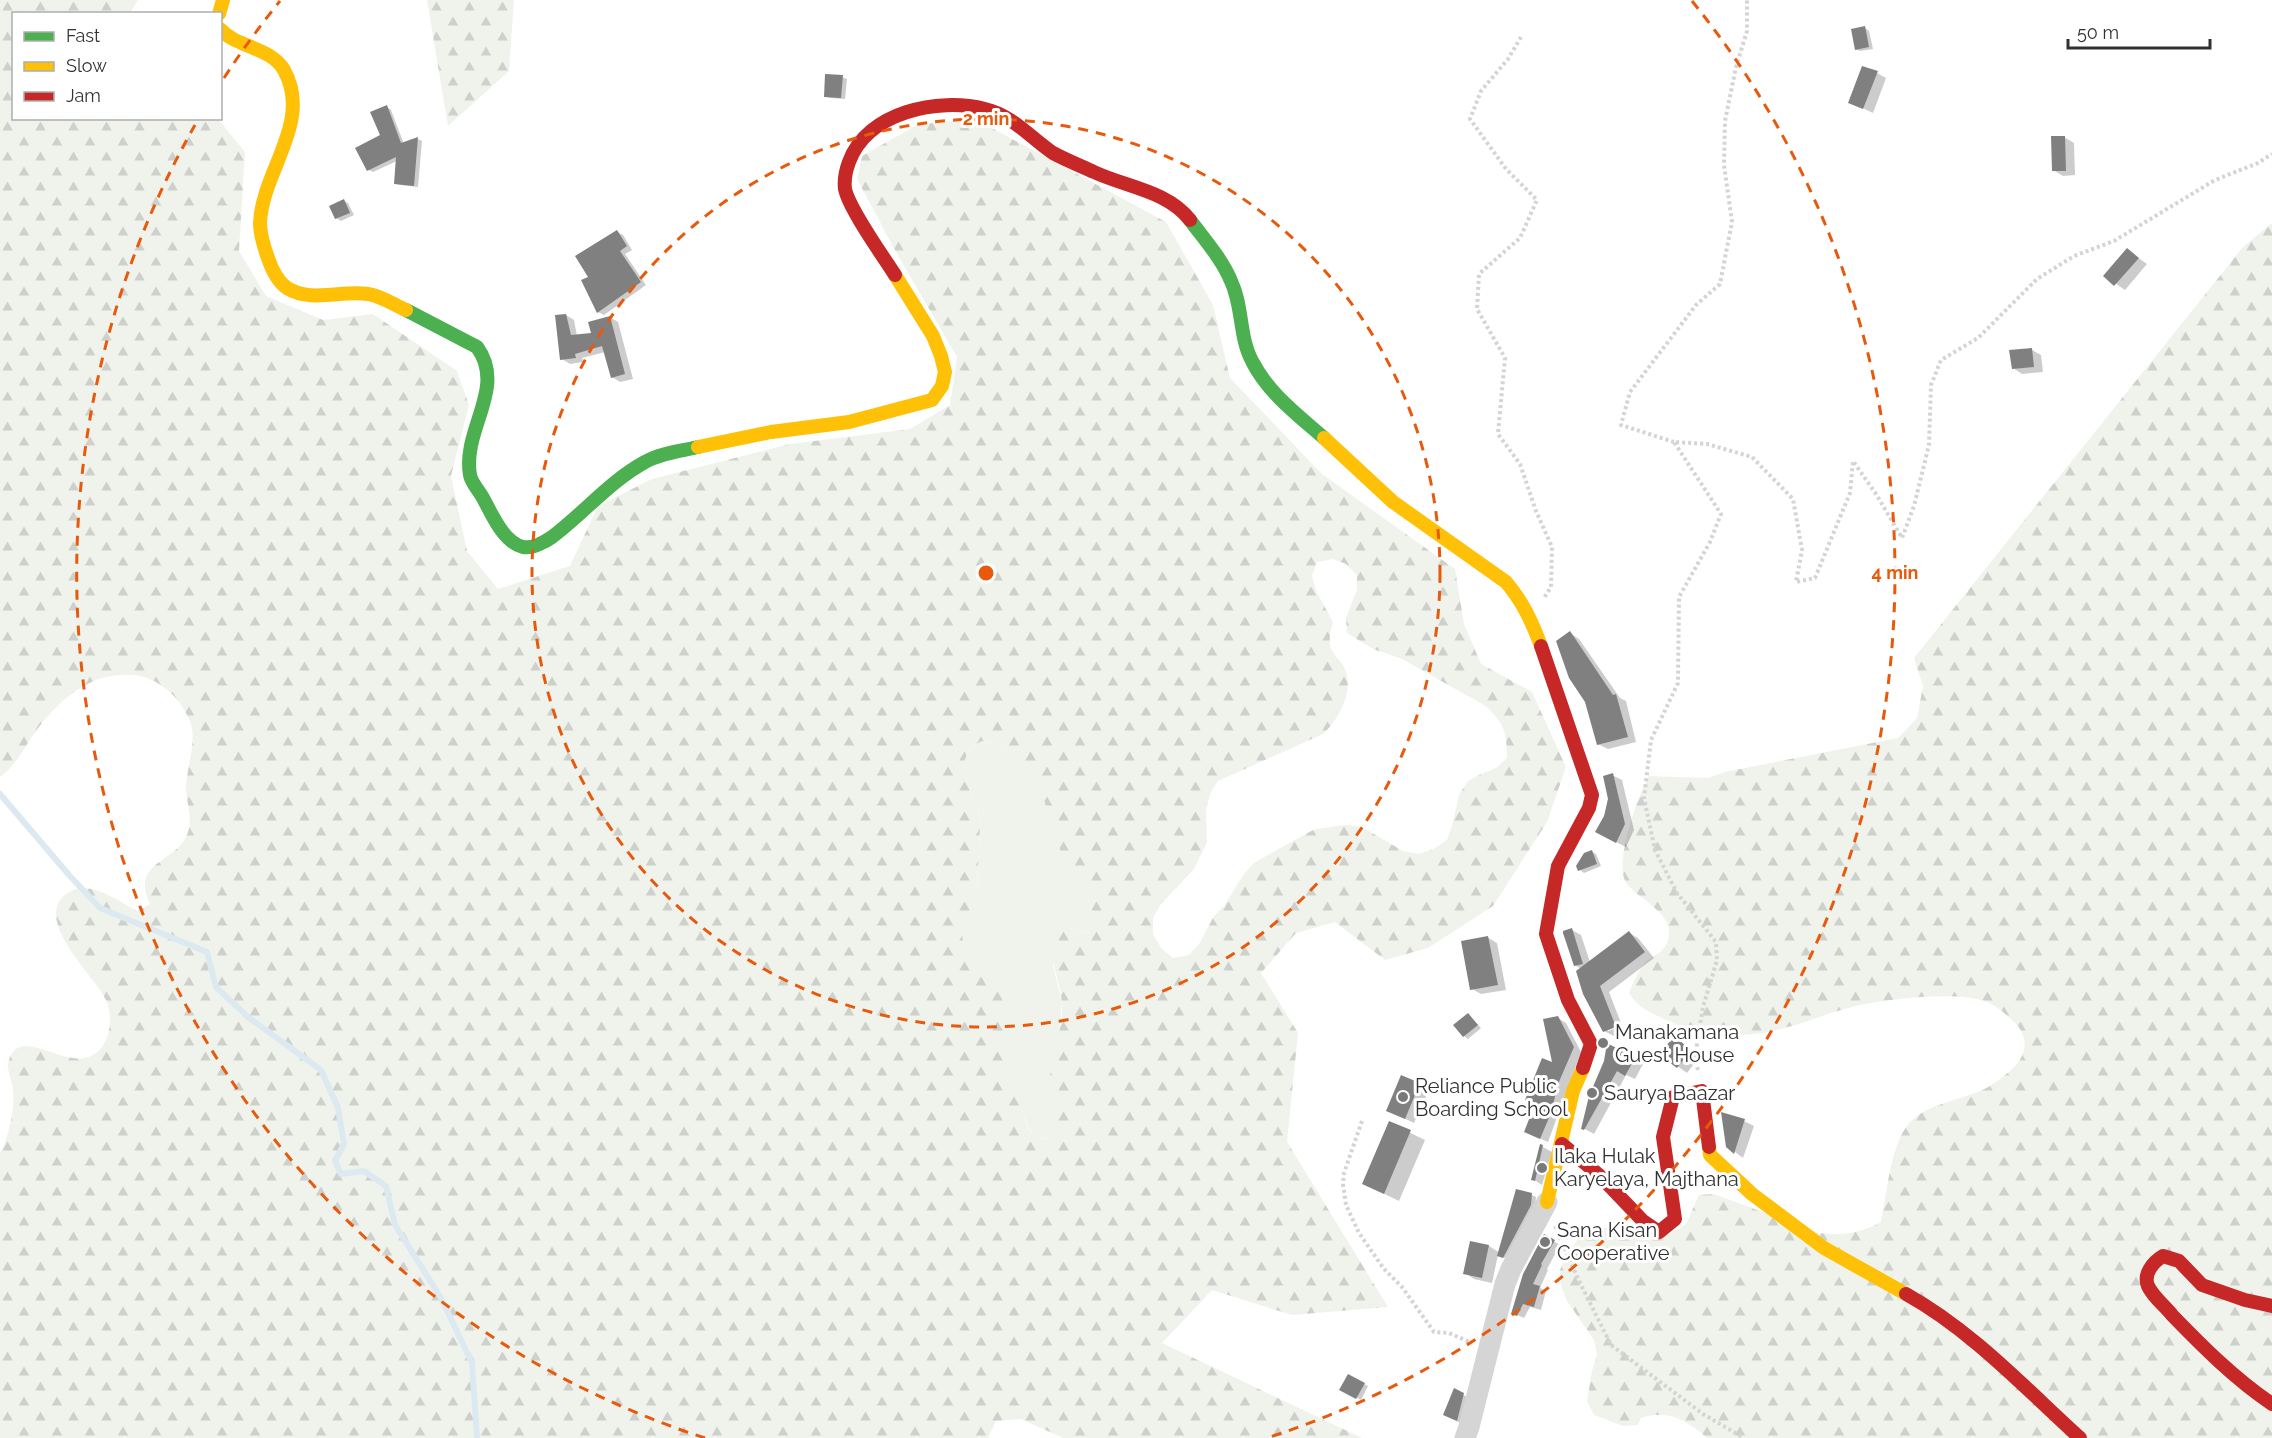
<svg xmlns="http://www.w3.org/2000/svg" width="2272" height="1438" font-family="Raleway,sans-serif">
	<defs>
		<pattern id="forest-firs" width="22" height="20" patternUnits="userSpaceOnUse" patternTransform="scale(1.5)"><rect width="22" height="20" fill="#f0f3ec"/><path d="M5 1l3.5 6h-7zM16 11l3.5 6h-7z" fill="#ced1cb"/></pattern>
	</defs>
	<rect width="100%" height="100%" fill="#fff"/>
	<path fill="#f0f3ec" d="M982,741l16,3 32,23 9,11 36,98 15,27 4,15 -2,15 -15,-2 -12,-5 -12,39 9,38 -3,30 -9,46 5,45 -3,15 -16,-1c-16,-19 -13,-28 -12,-51l-15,-5v-65l-11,-30 -32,-35 -5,-16 16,-46 3,-64 -2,-17 -12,-30 -2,-16 5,-15z"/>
	<path fill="url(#forest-firs)" fill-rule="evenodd" d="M0,0h138l-8,13 -116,1v104l204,1 27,33 -6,99 27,45 57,24 50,-6 84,57 12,34 -18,71 16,75 31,38 72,-23 28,-60 54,-27 138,-35 120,-15 40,-24 7,-48 -61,-105 -39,-73 5,-23 57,-32 56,-5 191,103 47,83 17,73 92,96 133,95 9,55 17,40 51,28 34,75 -19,55 -54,84 -65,42 -43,12 -50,-38 -39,11 -35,40 37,60 -11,109 101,165 -96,8 -80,-25 -50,53 200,95h-299l-42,-19 -25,2 -8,17h-988v-286l3,-3c6,-19 12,-38 10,-58 0,-10 -8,-21 -4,-31 13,-41 69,26 95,-16 7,-11 8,-32 2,-44 -11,-24 -74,-79 -40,-106 22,-17 51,7 71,17l13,-7c-21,-44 28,-40 38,-72 5,-14 -2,-31 -2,-45 1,-20 9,-40 6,-59 -2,-11 -11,-24 -18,-32 -15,-15 -31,-23 -53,-21 -36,1 -67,30 -87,59 -11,15 -18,32 -34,43zM1333,559l13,5 11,11v15l-11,28 1,15 26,16 29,10 82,46c20,17 23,27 23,53l-11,10 -15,6 -13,7 -9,14 -7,31 -5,14 -13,9 -15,5 -16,-3 -41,-24 -16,-2 -31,4 -60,33 -11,12 -20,32 -10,10 -15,28 -10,11 -16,3 -12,-10 -8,-14v-16l7,-13 34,-36 13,-27 -1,-32 4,-16 8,-13 105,-47c17,-16 33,-46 20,-69 -2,-4 -7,-7 -9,-11 -7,-10 -4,-21 -1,-32l-17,-31 -4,-15 5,-14zM982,741l16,3 32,23 9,11 14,59 37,66 4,15 -3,15 -14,-2 -12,-5 -6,2c-16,25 1,48 3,75 2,26 -12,51 -12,77 0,21 7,38 2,59l-16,-1c-14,-16 -15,-23 -7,-43l-5,-8 -15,-6v-64l-4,-15 -7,-15 -32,-35 -4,-16 15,-46 3,-64 -2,-17 -12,-30 -2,-16 5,-15z
		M427,0h87l-5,71 -61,55z
		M2272,223v1215h-565c-21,-18 -38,-29 -66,-20l-3,7 -15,1 -29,-11 -7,-14 5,-30 5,-16 -3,-15 -27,-39 -6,-15 -1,-16 6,-15 19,-25 14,-4 45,13h16l26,-15 13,-29 15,-1 105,39c22,3 43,0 62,-11 6,-28 9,-74 26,-96 15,-21 50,-25 73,-35 12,-5 20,-12 30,-20 7,-6 12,-12 14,-22 3,-13 -5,-23 -14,-31 -7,-6 -14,-12 -23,-16 -29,-12 -107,-3 -139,6 -20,5 -40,14 -60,19 -41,12 -86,12 -124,-8 -16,-8 -25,-11 -35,-26 4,-9 8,-21 15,-29 6,-8 19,-10 23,-21 13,-32 -37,-45 -43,-65 -7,-23 13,-80 25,-102l59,2 17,-6 173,-34 19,-20 6,-32 -9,-28 329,-411z"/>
	<path fill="#0003" d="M1865,28l4,3 4,18 -13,2 -4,-2z
		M1877,73l9,5 -13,35 -23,-11z
		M842,77l5,2 -2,20 -15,-1 -5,-2z
		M387,107l4,3 13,34 14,-5 4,2 -4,46 -18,-2 -5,-2 2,-22 -24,11 -4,-2 12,-34z
		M2064,137l10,6 1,32 -12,1 -10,-6z
		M344,201l4,2 6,12 -13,6 -5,-3z
		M617,232l6,3 9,15 -7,4 21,31 -42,30 -6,-3 -8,-35z
		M2127,250l20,14 -22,26 -20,-14z
		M566,315l8,5 3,16 16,-2 17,-17 8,5 15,57 -13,3 -8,-5 -7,-25 -23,6 1,4 -13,2 -8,-5z
		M2032,350l9,5 2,17 -21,2 -9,-6z
		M1570,633l9,6 41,59 6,3 10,41 -28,7 -10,-5z
		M1612,775l10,5 12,50 -8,17 -20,-10 -1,-21z
		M1592,852l4,2 5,12 -17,7 -4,-3z
		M1572,930l9,5 9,27 39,-29 9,5 16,20 -45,34 12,31 -13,5v3l14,-5 2,6 -10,4 -10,-5 -23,-62 -6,-4z
		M1487,937l10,6 9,47 -25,4 -9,-5z
		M1468,1014l13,14 -13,11 -4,-3z
		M1558,1018l8,5 15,29 -33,90 -14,-6 20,-71z
		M1674,1038l26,18 -13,17 -25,-18z
		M1608,1045l35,19 -8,15 -9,-4 -32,59 -11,-6 24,-69z
		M1402,1077l27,13 -15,33 -27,-13z
		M1744,1121l10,5 -11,32 -16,-12z
		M1390,1123l35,17 -26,61 -35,-17z
		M1541,1146l11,6 -10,33 -9,-6z
		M1532,1195l4,2 -1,10 -28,52 -9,-4 -6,28 -18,-4 -9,-6 7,-30 17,3 11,7z
		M1545,1236l15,9 -13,24 1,1 -8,18 6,3 -5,19 -11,-3 -6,11 -11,-5z
		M1348,1376l20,10 -7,14 -20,-11z
		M1454,1390l19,10 -6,26 -23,-11z"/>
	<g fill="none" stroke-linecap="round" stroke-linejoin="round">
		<path stroke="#dde9f1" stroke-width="6" d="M0,794l69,81 31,33 107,44 9,35 32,30 73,53 17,38 6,36 -9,17 6,13 23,-3 22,15 9,39 46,73 31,65 5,75"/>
	</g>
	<path fill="#808080" d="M1865,26l4,21 -14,3 -4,-21z
		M1862,66l16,5 -15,38 -15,-6z
		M825,74l18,1 -2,23 -17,-1z
		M387,105l14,38 17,-6 -4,49 -20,-2 2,-27 -29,14 -12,-23 25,-13 -10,-23z
		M2051,136h14l1,35h-14z
		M344,199l6,14 -15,6 -6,-13z
		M617,230l10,16 -7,5 21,31 -44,31 -16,-33 7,-3 -13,-21z
		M2127,248l12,10 -25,28 -11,-10z
		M566,314l5,21 20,-2 -3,-11 22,-6 15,58 -14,4 -9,-32 -27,8 1,4 -16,2 -5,-45z
		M2032,348l2,19 -22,2 -3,-19z
		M1570,631l43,64 3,-1 12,43 -31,8 -12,-43 -16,-24 -13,-37z
		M1613,773l12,51 -9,19 -21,-11 9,-16 4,-17 -5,-23z
		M1592,850l5,14 -19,7 -2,-5 8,-13z
		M1572,928l11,36 -9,2 -11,-33v-2z
		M1629,931l16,21 -45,34 16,41 -13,5 -20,-38 -7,-23z
		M1488,936l10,49 -28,5 -9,-49z
		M1468,1013l10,12 -15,12 -10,-12z
		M1558,1016l16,31 -16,37 -7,29 -11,26 -16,-7 11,-28 -10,-4 17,-42 10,4 -9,-43z
		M1674,1036l17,14 -14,18 -18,-13z
		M1607,1043l28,15 -10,18 -8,-5 -33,59 -3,-1 8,-33 15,-35z
		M1401,1075l19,8 -15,36 -19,-8z
		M1721,1112l24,7 -11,35 -8,-7z
		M1389,1121l22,9 -27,64 -22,-10z
		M1540,1144l3,1 -8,36 -4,-1z
		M1516,1189l16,4 -1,12 -28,53 -6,-2z
		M1544,1234l11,6 -14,24 1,1 -9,19 7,2 -6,21 -11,-3 -6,12 -6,-2 12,-40z
		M1470,1241l19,4 -7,33 -19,-4z
		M1348,1374l17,9 -9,16 -17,-9z
		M1454,1388l10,5 -7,28 -14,-6z"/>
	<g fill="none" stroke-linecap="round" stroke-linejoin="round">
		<path stroke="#d4d4d4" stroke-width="4" stroke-dasharray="3 3" stroke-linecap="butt" d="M1521,37l-13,22 -27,32 -11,28 36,50 31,31 -17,38 -41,36 -2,35 28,49 -7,76 22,30 16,47 16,36 -1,40 -7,11
			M1674,442l-53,-17 9,-33 66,-87 24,-21 12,-62 -8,-57 1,-44 11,-54 11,-36v-31
			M1698,1070l-3,-13 8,-50 14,-47 -1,-18 -39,-49 -22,-43 -11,-52 7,-58 27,-57 1,-86 31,-55 11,-28 -47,-72 33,2 45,13 41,42 9,51 -6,32 19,-4 35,-85 3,-32 23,33 26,44 12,-32 15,-61 2,-60 10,-25 37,-22 59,-59 37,-23 40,-15 101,-61 43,-17 14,-9
			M1362,1121l-18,52 -1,11 3,21 13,28 25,36 18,18 32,45 15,1 23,10
			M1555,1226l23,53 33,66 92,69 41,24"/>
		<path stroke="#d5d5d5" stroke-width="21" d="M1465,1438l4,-11 36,-143 6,-15 36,-67"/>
		<path stroke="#4caf50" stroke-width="14" d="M1190,220c14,19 32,39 41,61 12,25 8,56 21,80 16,32 46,54 72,77
			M406,310l71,37c30,41 -15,82 -7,128 1,7 9,16 13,23 9,16 20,44 40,49 9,2 22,-5 29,-10 32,-24 58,-56 93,-75 15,-9 36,-11 53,-15"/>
		<path stroke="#ffc107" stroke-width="14" d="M219,14l4,-14
			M220,29c17,19 51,18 64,41 29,52 -22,101 -24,153 0,12 4,24 8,35 4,12 9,23 19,30 24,15 55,2 81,6 13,2 25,10 38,16
			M1324,438l69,64 113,80c17,20 26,40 35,64
			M698,447l73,-15 78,-10 83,-22 10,-14 3,-14 -4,-16 -8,-20 -38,-61
			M1709,1147l1,8 42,39 72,54 82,46
			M1547,1202l26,-111 10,-23"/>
		<path stroke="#c62828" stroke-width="14" d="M895,275c-12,-19 -46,-66 -50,-86 -1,-8 1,-19 4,-27 18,-50 89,-65 136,-53 27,6 46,29 68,44 13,7 28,13 41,19 32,15 74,19 96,48
			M1541,646l51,149 -3,13 -31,58 -12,68 22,66 23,44 -8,24
			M1562,1144l37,31 44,46 16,11 16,-13 -12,-82 10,-40 29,-6 7,56
			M1906,1294c65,36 119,94 174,144
			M2272,1306l-27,-6 -43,-15 -23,-24 -16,-5c-10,6 -20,18 -15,30 5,11 17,20 24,29 31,32 63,64 100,89"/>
	</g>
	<g fill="none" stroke="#e8590c" stroke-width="3" stroke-dasharray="10 8">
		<circle cx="986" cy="573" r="454"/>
		<path d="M705 1438A909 909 0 0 1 195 125M224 78A909 909 0 0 1 280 1M1692 1A909 909 0 0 1 1267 1438"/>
	</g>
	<g fill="#797979" stroke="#fff" stroke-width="2">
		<circle cx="1603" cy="1043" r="6"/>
		<circle cx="1592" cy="1093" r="6"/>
		<circle cx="1403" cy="1097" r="6"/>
		<circle cx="1542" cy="1168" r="6"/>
		<circle cx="1545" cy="1242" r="6"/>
	</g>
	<g text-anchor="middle" stroke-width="6" stroke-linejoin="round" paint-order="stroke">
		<g font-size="20" fill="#313131" stroke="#fff" text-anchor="start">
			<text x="1615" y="1039">Manakamana<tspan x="1615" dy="23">Guest House</tspan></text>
			<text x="1415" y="1093">Reliance Public<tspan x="1415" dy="23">Boarding School</tspan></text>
			<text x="1604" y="1100">Saurya Baazar</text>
			<text x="1554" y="1163">Ilaka Hulak<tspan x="1554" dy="23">Karyelaya, Majthana</tspan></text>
			<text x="1557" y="1237">Sana Kisan<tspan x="1557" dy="23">Cooperative</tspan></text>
		</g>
	</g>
	<circle cx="986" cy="573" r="9" fill="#e8590c" stroke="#fff" stroke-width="3"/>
	<g font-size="18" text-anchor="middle" font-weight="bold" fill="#e8590c" stroke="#fff" stroke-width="6" stroke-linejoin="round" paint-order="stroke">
		<text x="986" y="125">2 min</text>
		<text x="1895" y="579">4 min</text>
	</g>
	<rect x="12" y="12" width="210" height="108" fill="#ffffff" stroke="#adadad" stroke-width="1.5"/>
	<rect x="24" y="32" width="30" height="9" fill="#4caf50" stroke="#adadad" stroke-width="1.5"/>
	<text x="66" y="42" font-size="18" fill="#313131">Fast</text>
	<rect x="24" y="62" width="30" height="9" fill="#ffc107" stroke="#adadad" stroke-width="1.5"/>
	<text x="66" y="72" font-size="18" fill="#313131">Slow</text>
	<rect x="24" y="92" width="30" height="9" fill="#c62828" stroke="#adadad" stroke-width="1.5"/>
	<text x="66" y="102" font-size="18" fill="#313131">Jam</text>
	<path d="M2068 39v9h142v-9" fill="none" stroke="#313131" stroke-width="3"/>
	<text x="2077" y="39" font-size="18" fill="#313131" stroke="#ffffff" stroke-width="4.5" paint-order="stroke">50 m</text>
</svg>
